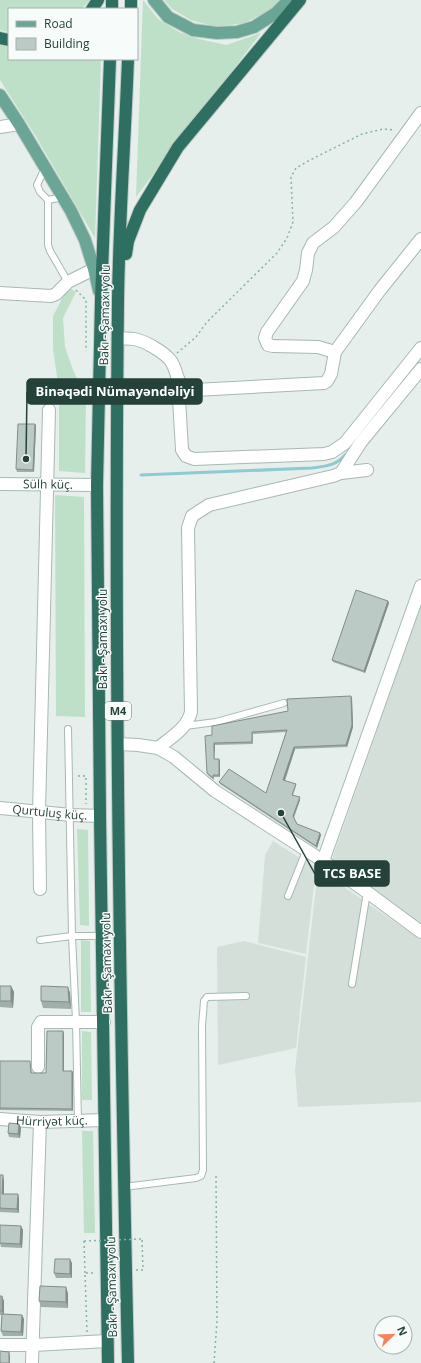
<svg xmlns="http://www.w3.org/2000/svg" width="421" height="1363" font-family="'Open Sans',sans-serif">
	<rect width="100%" height="100%" fill="#e6efeb"/>
	<path fill="#d4dfda" d="M421,605v318l-89,-64z
		M273,841l43,27 -10,86 -48,-11 7,-88z
		M318,869l103,71v162l-123,5 -3,-37z
		M244,941l62,16 -10,91 -78,17 -1,-118z"/>
	<path fill="#bfe0c8" d="M0,0h90l-9,9h-72v23l-9,-2z
		M143,0l15,19 21,13 20,7 27,6 35,-12 -125,164z
		M164,0h116l-11,11 -25,12 -28,4 -25,-7 -19,-11z
		M0,45l9,2v12h92l-6,179 -60,-103 -35,-55z
		M68,287l8,5 -13,26 2,29 8,23 13,27 -1,76 -26,-2v-81l-6,-41v-33z
		M55,495l29,2 1,220 -29,-1z
		M77,829l11,1 1,96 -9,-1z
		M81,940l9,1 1,71h-10z
		M82,1031l9,1 1,68h-10z
		M82,1131h11l2,102h-11z"/>
	<g fill="none" stroke-linecap="round" stroke-linejoin="round">
		<path stroke="#8ec9d4" stroke-width="3" d="M380,409l34,-43
			M141,475l171,-7c14,-2 24,-2 34,-14"/>
		<g stroke="#a8b8b2" stroke-width="8">
			<path id="lane" d="M45,168l-8,17 3,7 8,8 15,-3
				M48,200v45l2,6 18,31
				M185,726l31,-4 68,-19
				M68,729l4,207 4,85 2,101
				M288,896l18,-45
				M40,940l32,-4h30
				M352,984l15,-92
				M124,1187l72,-9 5,-2 2,-6 -1,-144 2,-25 3,-4 39,-1"/>
		</g>
		<g stroke="#a8b8b2" stroke-width="14">
			<g id="street">
				<path d="M0,127l19,-3"/>
				<path d="M0,293l51,3 5,-2 12,-12 26,-13"/>
				<path d="M118,338c5,1 11,0 16,1 11,2 30,13 37,22 9,14 2,24 24,29l129,-7 3,-2 4,-7 4,-22 45,-62 41,-51"/>
				<path d="M335,352l-17,-5 -45,-1 -5,-1 -3,-7 2,-6 36,-51 3,-11 2,-17 5,-10 21,-16 22,-25 65,-89"/>
				<path d="M178,381l4,69 4,6 8,3 130,-5 8,-2 13,-9 76,-95"/>
				<path d="M341,473l26,-3"/>
				<path d="M118,744l20,1 20,3 16,9 41,34 108,70 44,31 54,40"/>
				<path d="M158,748c12,-10 29,-19 33,-36l-3,-184 4,-12 17,-11 124,-29 8,-3 20,-31 60,-73"/>
				<path id="s1" d="M0,808l71,7 29,1"/>
				<path d="M323,861l98,-275"/>
				<path d="M40,889l-1,-77 10,-402"/>
				<path d="M38,1067v-40l3,-5h63"/>
				<path id="s2" d="M0,1119l40,3 64,-2"/>
				<path d="M0,1345h33l74,-4"/>
				<path d="M32,1363l8,-241"/>
			</g>
		</g>
		<g stroke="#a4bbb3" stroke-width="14">
			<g id="secondary">
				<path id="s3" d="M0,484l97,1"/>
			</g>
		</g>
		<g stroke="#c2cac8" stroke-width="14">
			<path id="primary" d="M154,0l14,17 25,13 24,3 20,-1 17,-5 22,-14 13,-13
				M0,95l19,29 52,87 14,29 9,29 5,22"/>
		</g>
		<g stroke="#c2cac8" stroke-width="14">
			<path id="highway" d="M92,9l6,-9
				M112,9v-9
				M131,9v-9
				M0,38l9,2
				M126,254l2,-13 12,-31 38,-63 122,-147
				M108,1363l-8,-547 -3,-331 4,-186 9,-240
				M128,1363c-8,-354 -14,-708 -10,-1062 1,-80 7,-161 10,-242"/>
		</g>
		<path stroke="#86b3a5" stroke-width="1.5" stroke-dasharray="2 3" stroke-linecap="butt" d="M76,290l10,10v51
			M177,353l19,-16 11,-15 70,-69 10,-15 6,-16 -2,-45 5,-9 14,-8 52,-26 21,-5 12,1
			M78,776h8v28
			M84,1241l1,32
			M136,1270h7l-1,-31
			M87,1332l-2,-59h11
			M214,1363l3,-42 -1,-146"/>
		<use href="#lane" stroke="#fff" stroke-width="6"/>
		<use href="#street" stroke="#fff" stroke-width="12"/>
		<use href="#secondary" stroke="#fff" stroke-width="12"/>
		<use href="#primary" stroke="#6aa596" stroke-width="12"/>
		<use href="#highway" stroke="#2f6f62" stroke-width="12"/>
		<path stroke="#86b3a5" stroke-width="1.5" stroke-dasharray="2 3" stroke-linecap="butt" d="M84,1241l58,-2"/>
	</g>
	<path fill="#a1aea9" d="M35,424l1,2 -2,46h-17l-1,-3z
		M388,601l1,2 -24,70 -32,-11 -1,-2z
		M352,698l1,29 -6,20 -52,2 -10,32 11,5 -3,9 7,5 -6,18 3,6 23,9 1,2 -4,13 -97,-64 -1,-2 47,11 20,-61 -33,2v10l-38,1 -1,14 6,2v16h-6v3l-6,-5 -1,-2 5,-38z
		M0,986h11l3,6 -1,16 -13,-1z
		M68,987l2,6 1,16 -28,-1 -2,-7z
		M63,1031l1,3v37h8l1,2v38l-73,-1v-49l30,3 2,9h14z
		M19,1124l2,4 -1,10 -11,-1 -1,-4z
		M0,1175l4,5v14l15,4v15l-19,-1z
		M0,1225l21,1 2,4 -1,18 -21,-1 -1,-4z
		M72,1263v15h-16l-2,-5z
		M68,1293v15l-27,-1 -2,-6z
		M0,1296l4,5v13l18,1 2,4 -1,17h-20l-2,-5 1,-16h-2z"/>
	<path fill="#838d89" d="M35,424l1,2 -2,46 -1,-2z
		M388,601l1,2 -24,70 -1,-2z
		M351,696l1,2 1,29 -6,20 -1,-2z
		M214,743l1,2 -1,16z
		M294,747l1,2 -11,33 -1,-2z
		M219,759l1,2v16l-1,-2z
		M300,797v3l-7,18v-2z
		M320,833l1,2 -4,13 -1,-2z
		M11,986l3,6 -1,16 -2,-7z
		M68,987l2,6 1,16 -2,-7z
		M63,1031l1,3v39l-1,-2z
		M72,1071l1,2v38l-1,-2z
		M19,1124l2,4 -1,10 -2,-4z
		M3,1175l1,5v18l-2,-4z
		M18,1194l1,4v15l-2,-4z
		M21,1226l2,4 -1,18 -2,-4z
		M70,1259l2,4v15l-2,-4z
		M66,1287l2,6v15l-2,-6z
		M2,1296l2,5v14l-2,-4z
		M22,1315l2,4 -1,17 -2,-4z
		M9,1352l1,4v7h-1z"/>
	<path fill="#bbcac4" stroke="#838d89" d="M18,424h17l-2,46 -17,-1z
		M356,590l32,11 -24,70 -32,-11z
		M351,696l1,29 -6,20 -52,2 -11,33 13,4 -4,11 8,2 -7,19 4,8 23,9 -4,13 -97,-64 10,-13 37,24 21,-63 -35,2v10l-38,1v16h5v16h-6v3l-6,-5 -2,-37 7,-1v-9l76,-15 -1,-12z
		M0,986h11v15h-11z
		M41,986l27,1 1,15 -28,-1z
		M47,1031h16v40h9v38l-72,-1v-47h30l1,12h15z
		M9,1123l10,1 -1,10 -10,-1z
		M0,1175h3l-1,19h16l-1,15 -17,-1z
		M0,1225l21,1 -1,18 -20,-1z
		M55,1259h15v15l-16,-1z
		M40,1286l26,1v15l-27,-1z
		M0,1296h2v15h-2z
		M2,1314l20,1 -1,17 -20,-1z
		M0,1351l9,1v11h-9z"/>
	<g text-anchor="middle" stroke-width="3" stroke-linejoin="round" paint-order="stroke">
		<rect fill="#f7fbf9" stroke="#637a73" stroke-width="1" x="105" y="702" width="26" height="18" rx="3"/>
		<g font-size="11" font-weight="bold" fill="#24423a">
			<text x="118" y="715">M4</text>
		</g>
		<g font-size="12" fill="#24423a" stroke="#f7fbf9">
			<text transform="translate(105 315) rotate(-89)" y="4">Bakı - Şamaxı yolu</text>
			<text dy="4" stroke="none"><textPath href="#s3" startOffset="48">Sülh küç.</textPath></text>
			<text transform="translate(103 639) rotate(-90)" y="4">Bakı - Şamaxı yolu</text>
			<text dy="4" stroke="none"><textPath href="#s1" startOffset="50">Qurtuluş küç.</textPath></text>
			<text transform="translate(107 963) rotate(-91)" y="4">Bakı - Şamaxı yolu</text>
			<text dy="4" stroke="none"><textPath href="#s2" startOffset="52">Hürriyət küç.</textPath></text>
			<text transform="translate(112 1287) rotate(-91)" y="4">Bakı - Şamaxı yolu</text>
		</g>
	</g>
	<path fill="none" stroke="#24423a" stroke-width="1.5" d="M26 459L27 392M281 813L315 874"/>
	<g fill="#24423a" stroke="#f7fbf9" stroke-width="1.5">
		<circle cx="26" cy="459" r="4"/>
		<circle cx="281" cy="813" r="4"/>
	</g>
	<g fill="#24423a" stroke="#24423a" stroke-width="1.5">
		<rect x="27" y="379" width="175" height="25" rx="4"/>
		<rect x="315" y="861" width="74" height="25" rx="4"/>
	</g>
	<g font-size="13" text-anchor="middle" font-weight="bold" fill="#fff">
		<text x="115" y="396">Binəqədi Nümayəndəliyi</text>
		<text x="352" y="878">TCS BASE</text>
	</g>
	<rect x="8" y="8" width="130" height="52" fill="#f7fbf9" stroke="#a3b1ad"/>
	<rect x="16" y="21" width="20" height="6" fill="#6aa596" stroke="#a3b1ad"/>
	<text x="44" y="28" font-size="12" fill="#24423a">Road</text>
	<rect x="16" y="38" width="20" height="12" fill="#bbcac4" stroke="#a3b1ad"/>
	<text x="44" y="48" font-size="12" fill="#24423a">Building</text>
	<g transform="translate(393 1335) rotate(67)"><circle r="19" fill="#f7fbf9" stroke="#a3b1ad"/>
	<path d="M0-3L7 15L0 10L-7 15Z" fill="#f4845f"/>
	<text y="-6" font-size="11" font-weight="bold" text-anchor="middle" fill="#24423a">N</text>
	</g>
</svg>
